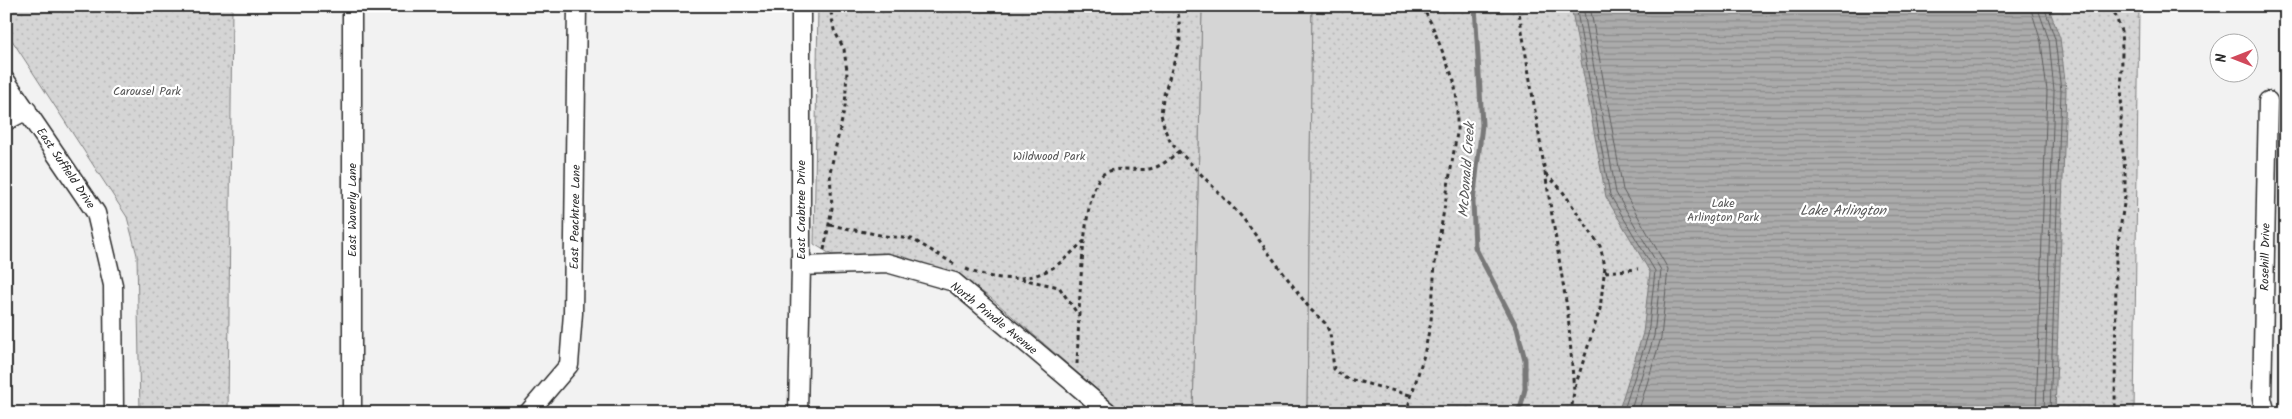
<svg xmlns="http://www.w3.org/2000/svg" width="2292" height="419" font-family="Kalam,sans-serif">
	<defs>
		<pattern id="park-dots" width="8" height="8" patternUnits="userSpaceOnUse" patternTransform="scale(1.25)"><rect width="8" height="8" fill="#d5d5d5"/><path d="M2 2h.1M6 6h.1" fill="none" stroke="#b7b7b7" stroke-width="1.8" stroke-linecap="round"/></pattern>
		<pattern id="water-rules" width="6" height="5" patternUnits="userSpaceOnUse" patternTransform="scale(1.25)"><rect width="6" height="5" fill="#ababab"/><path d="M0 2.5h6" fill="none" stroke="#8b8b8b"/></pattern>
	</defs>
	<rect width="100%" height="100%" fill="#f2f2f2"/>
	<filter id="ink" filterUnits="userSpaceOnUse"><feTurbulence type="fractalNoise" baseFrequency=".02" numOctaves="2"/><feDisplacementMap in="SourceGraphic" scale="10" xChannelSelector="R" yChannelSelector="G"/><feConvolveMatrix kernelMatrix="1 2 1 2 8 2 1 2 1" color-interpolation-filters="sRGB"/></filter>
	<g filter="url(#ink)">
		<path fill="#d5d5d5" stroke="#808080" d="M1202,6h110l-5,407h-114z"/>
		<path fill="url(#park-dots)" stroke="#808080" d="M6,6h226l-4,407h-88l-3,-158 -10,-38 -121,-186z
			M818,6h384l-9,407h-69l-133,-115 -34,-23 -59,-20h-66l-18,-11z
			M1312,6h827l-5,407h-827z"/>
		<path fill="url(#water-rules)" stroke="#787878" d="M1571,6h477l12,32 6,52 -11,323h-437l25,-80 7,-61 -44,-75z"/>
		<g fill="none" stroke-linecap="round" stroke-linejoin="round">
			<path stroke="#5e5e5e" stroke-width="1" d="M1576,6l34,189 45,76 -7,64 -25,78
				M1583,6l33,187 45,77 -7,66 -24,77
				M1590,6l33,184 45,79 -7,69 -23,75
				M2030,6l11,36 6,49 -11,322
				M2037,6l12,34 5,51 -10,322
				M2044,6l11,33 6,52 -11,322"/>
			<path stroke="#787878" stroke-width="5" d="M1475,6l7,119 -9,77 2,45 42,81 8,32v29l-4,17 -5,7"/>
			<g stroke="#2b2b2b" stroke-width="21">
				<path id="minor" d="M352,6v407
					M6,81l90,132 17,72 1,128
					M6,121l21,-11
					M801,266l86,-3 67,19 155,131
					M528,413l41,-48 4,-52 4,-307
					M798,413l3,-147v-260
					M2266,413l-4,-14 6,-298"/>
			</g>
			<path stroke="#2b2b2b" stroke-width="3" stroke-dasharray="4 4" stroke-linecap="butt" d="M1176,6l3,12 1,25 -17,55 -2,16 4,16 6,13 71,74 68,92 15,14 5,10 4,36 11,9 65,17
				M1518,6l50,308 6,77 -3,22
				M2112,6l9,25 1,18 -1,81 4,43v24l-9,59 -1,157
				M1546,174l15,15 39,57 5,20 -5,43 -26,81
				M830,225l55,11 27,3 44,26
				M824,250l8,-42 -2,-36 15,-65 2,-36 -3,-22 -10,-19 -4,-24
				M966,269c28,12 62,14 88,-2 11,-7 20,-17 30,-26
				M1605,272l33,-3
				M1021,279l38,8 20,29
				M1077,364c2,-36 3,-165 24,-188 11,-11 34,-5 48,-7 12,-2 21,-10 30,-18
				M1406,413l18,-58 7,-34 4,-58 22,-130v-33l-3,-19 -22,-56 -10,-19"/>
			<use href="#minor" stroke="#fff" stroke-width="18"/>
		</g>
	</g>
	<g text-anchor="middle" stroke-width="4.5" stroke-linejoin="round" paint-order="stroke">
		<g font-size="12" fill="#565656" stroke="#fff">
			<text x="147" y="95">Carousel Park</text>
			<text x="1049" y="160">Wildwood Park</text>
			<text x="1723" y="207">Lake<tspan x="1723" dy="14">Arlington Park</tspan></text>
		</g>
		<g font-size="12" fill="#2b2b2b" stroke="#fff">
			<text transform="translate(66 168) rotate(56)" y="4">East Suffield Drive</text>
			<text transform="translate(352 210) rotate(-90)" y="4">East Waverly Lane</text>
			<text transform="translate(801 210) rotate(-90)" y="4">East Crabtree Drive</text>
			<text transform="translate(575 217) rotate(-89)" y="4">East Peachtree Lane</text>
			<text transform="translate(2265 257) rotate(-89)" y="4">Rosehill Drive</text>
			<text transform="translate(994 318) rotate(39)" y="4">North Prindle Avenue</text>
		</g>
		<g font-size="14" font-style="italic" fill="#585858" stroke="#fff">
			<text transform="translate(1466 170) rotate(-86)" y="5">McDonald Creek</text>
			<text x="1843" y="215">Lake Arlington</text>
		</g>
	</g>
	<rect width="2292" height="419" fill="none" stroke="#fff" stroke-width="25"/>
	<rect x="12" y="12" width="2267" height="394" fill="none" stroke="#2b2b2b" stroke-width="2" filter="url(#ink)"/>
	<g transform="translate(2234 58) rotate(270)"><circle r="24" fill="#ffffff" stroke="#aaaaaa"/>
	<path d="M0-4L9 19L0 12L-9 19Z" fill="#d1495b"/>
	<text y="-8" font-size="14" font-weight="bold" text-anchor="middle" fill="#2b2b2b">N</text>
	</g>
</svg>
